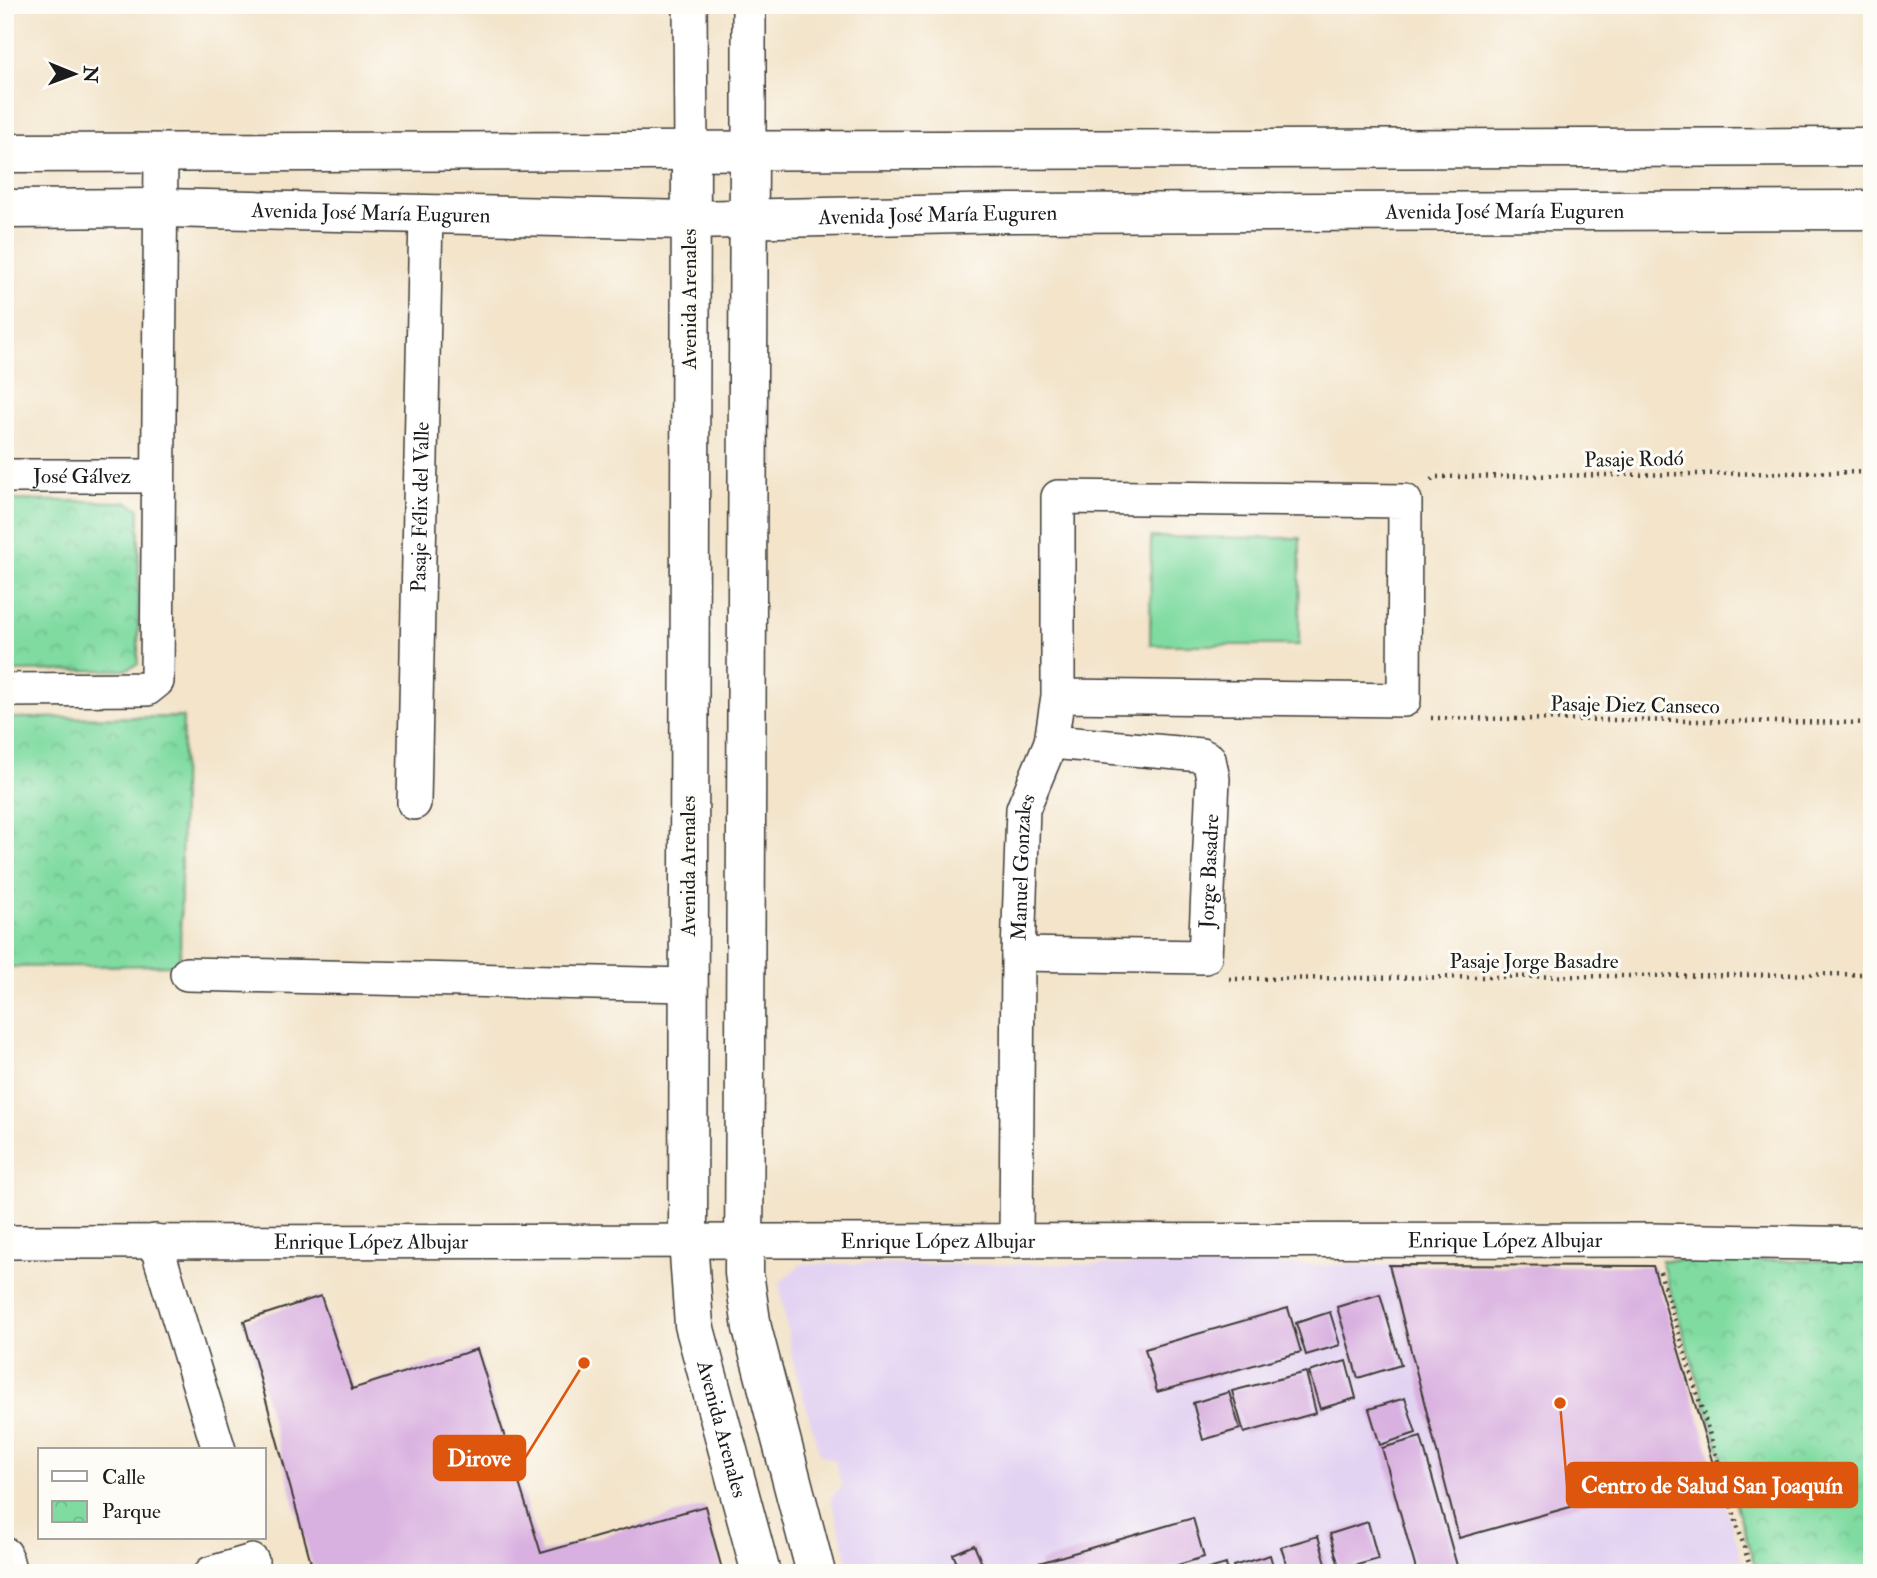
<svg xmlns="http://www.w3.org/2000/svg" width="1877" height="1578" font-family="'IM FELL Double Pica',serif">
	<defs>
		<pattern id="park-crowns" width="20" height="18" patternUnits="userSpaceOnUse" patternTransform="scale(1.75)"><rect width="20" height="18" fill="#80dba1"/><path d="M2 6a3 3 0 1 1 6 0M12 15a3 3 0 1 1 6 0" fill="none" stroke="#6ebb8a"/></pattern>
	</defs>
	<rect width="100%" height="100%" fill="#fdfcf7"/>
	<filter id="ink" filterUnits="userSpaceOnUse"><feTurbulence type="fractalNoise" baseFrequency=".0143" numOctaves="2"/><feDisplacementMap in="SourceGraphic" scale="14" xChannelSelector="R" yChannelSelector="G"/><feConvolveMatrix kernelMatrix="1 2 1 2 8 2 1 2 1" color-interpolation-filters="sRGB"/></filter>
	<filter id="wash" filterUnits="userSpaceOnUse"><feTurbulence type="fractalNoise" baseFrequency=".00686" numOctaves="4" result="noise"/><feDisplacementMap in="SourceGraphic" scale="28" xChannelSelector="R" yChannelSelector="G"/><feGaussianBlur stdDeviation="1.57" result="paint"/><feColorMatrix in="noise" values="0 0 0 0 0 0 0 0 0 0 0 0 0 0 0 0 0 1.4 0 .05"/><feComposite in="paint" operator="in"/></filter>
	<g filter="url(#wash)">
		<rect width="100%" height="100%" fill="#f3e4ca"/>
		<path fill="#e3d3f2" d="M801,1264l588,1 70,273 255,-71 32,106h-895l-20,-75 11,-13 -7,-23 -15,-8 -28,-96 -13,-75z"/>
		<path fill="#80dba1" stroke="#4e7c5e" stroke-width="2" d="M1151,537l149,1 -1,107h-149z"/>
		<path fill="url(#park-crowns)" stroke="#4e7c5e" stroke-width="2" d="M5,500l123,2 11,7 -1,155 -13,6 -120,1z
			M183,717l-3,248 -175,2v-249z
			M1661,1260l211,1v312h-115z"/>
		<g id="blocks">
			<path fill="#d9b1e0" d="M1389,1265l264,1 61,201 -255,71z
				M1380,1294l21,71 -43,13 -21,-71z
				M321,1296l31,93 125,-40 64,204 164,-47 18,67h-409l-70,-252z
				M1288,1308l13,44 -144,40 -12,-43z
				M1330,1312l10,33 -34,10 -10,-32z
				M1346,1361l10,37 -36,11 -11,-37z
				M1306,1372l10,41 -72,20 -12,-42z
				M1229,1392l11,37 -37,11 -10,-37z
				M1405,1398l11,35 -36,12 -11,-36z
				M1421,1437l38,136h-42l-35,-125z
				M1193,1518l11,39 -53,16h-109l-3,-10z
				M1368,1522l10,37 -38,11 -10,-36z
				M1318,1536l11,37h-40l-8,-26z
				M974,1545l12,28h-25l-8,-19z
				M1270,1555l5,18h-40l-2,-7z
				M1226,1564l2,9h-29l-1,-1z"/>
		</g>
	</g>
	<g filter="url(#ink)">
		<use href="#blocks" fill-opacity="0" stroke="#3c3a36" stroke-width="2"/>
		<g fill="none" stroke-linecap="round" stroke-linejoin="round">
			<g stroke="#3c3a36" stroke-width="36">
				<g id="street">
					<path d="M690,5l1,145"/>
					<path d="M749,5v146"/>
					<path id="s1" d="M5,476h153"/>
					<path d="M5,690l142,-1 10,-8 4,-530"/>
					<path id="s2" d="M414,803l12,-590"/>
					<path id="s3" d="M1018,954l187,3 8,-178 -4,-20 -8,-4 -150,-13"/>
					<path d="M187,974l501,11"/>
					<path d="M155,1241l64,209"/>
					<path id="s4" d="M1016,1241l2,-287 5,-145 28,-67 7,-46v-199l347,4 -1,199 -346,-4"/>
					<path id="s5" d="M5,1242l1646,-2 221,4"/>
					<path d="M5,1554l5,19"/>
					<path d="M211,1573l41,-12"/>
				</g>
			</g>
			<g stroke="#3c3a36" stroke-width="41">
				<g id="secondary">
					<path id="s6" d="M691,150l-3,1090 6,85 67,248"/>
					<path d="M749,151l-5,1122 8,55 64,245"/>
					<path d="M5,153l1867,-6"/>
					<path id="s7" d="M5,209l157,-1 527,12 321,-7 862,-3"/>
				</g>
			</g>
			<path stroke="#3c3a36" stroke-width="4.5" stroke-dasharray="2 5" stroke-linecap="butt" d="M1431,480l4,-3 437,-5
				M1431,718l441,5
				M1229,979l643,-5
				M1660,1272l92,301"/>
			<use href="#street" stroke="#fff" stroke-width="33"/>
			<use href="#secondary" stroke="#fff" stroke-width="38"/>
		</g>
	</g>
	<g text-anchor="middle" stroke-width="6" stroke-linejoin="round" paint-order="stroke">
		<g font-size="21" fill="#1c1c1c" stroke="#fdfcf7">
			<text dy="7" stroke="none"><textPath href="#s7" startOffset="1500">Avenida José María Euguren</textPath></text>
			<text dy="7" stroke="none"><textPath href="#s7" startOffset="366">Avenida José María Euguren</textPath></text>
			<text dy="7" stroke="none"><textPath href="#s7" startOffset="933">Avenida José María Euguren</textPath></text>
			<text transform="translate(689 299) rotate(-90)" y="7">Avenida Arenales</text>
			<text transform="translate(1634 459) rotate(-1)" y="7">Pasaje Rodó</text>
			<text dy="7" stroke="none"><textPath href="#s1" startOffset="77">José Gálvez</textPath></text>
			<text dy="7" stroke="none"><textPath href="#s2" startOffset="296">Pasaje Félix del Valle</textPath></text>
			<text transform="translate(1635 705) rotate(1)" y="7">Pasaje Diez Canseco</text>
			<text transform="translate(688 866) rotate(-90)" y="7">Avenida Arenales</text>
			<text dy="7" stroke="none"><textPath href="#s4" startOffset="374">Manuel Gonzales</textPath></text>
			<text dy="7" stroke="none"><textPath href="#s3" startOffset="273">Jorge Basadre</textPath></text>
			<text x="1534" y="968">Pasaje Jorge Basadre</text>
			<text dy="7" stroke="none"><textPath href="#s5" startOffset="933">Enrique López Albujar</textPath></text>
			<text dy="7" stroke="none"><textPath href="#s5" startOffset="1500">Enrique López Albujar</textPath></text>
			<text dy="7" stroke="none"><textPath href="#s5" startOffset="366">Enrique López Albujar</textPath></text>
			<text dy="7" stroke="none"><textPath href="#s6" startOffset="1283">Avenida Arenales</textPath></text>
		</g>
	</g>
	<path fill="none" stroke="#de560d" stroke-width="2.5" d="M584 1363L525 1458M1560 1403L1567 1485"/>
	<g fill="#de560d" stroke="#fdfcf7" stroke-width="2.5">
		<circle cx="584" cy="1363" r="7"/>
		<circle cx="1560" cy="1403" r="7"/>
	</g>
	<g fill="#de560d" stroke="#de560d" stroke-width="2.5">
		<rect x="434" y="1436" width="91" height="44" rx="7"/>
		<rect x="1567" y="1463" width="290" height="44" rx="7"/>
	</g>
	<g font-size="23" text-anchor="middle" font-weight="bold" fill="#fff">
		<text x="479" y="1466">Dirove</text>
		<text x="1712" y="1493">Centro de Salud San Joaquín</text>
	</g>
	<rect width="1877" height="1578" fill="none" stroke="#fdfcf7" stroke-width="28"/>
	<rect x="38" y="1448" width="228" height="91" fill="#fdfcf7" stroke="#a3a29f" stroke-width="2"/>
	<rect x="52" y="1471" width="35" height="10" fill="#ffffff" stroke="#a3a29f" stroke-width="2"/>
	<text x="102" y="1484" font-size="21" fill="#1c1c1c">Calle</text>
	<rect x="52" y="1501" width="35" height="21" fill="url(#park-crowns)" stroke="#a3a29f" stroke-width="2"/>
	<text x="102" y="1518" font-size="21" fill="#1c1c1c">Parque</text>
	<g transform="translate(74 74) rotate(91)" stroke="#fdfcf7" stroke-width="5" paint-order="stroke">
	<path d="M0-5L12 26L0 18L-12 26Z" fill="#1c1c1c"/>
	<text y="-10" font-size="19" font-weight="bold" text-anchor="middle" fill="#1c1c1c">N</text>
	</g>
</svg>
